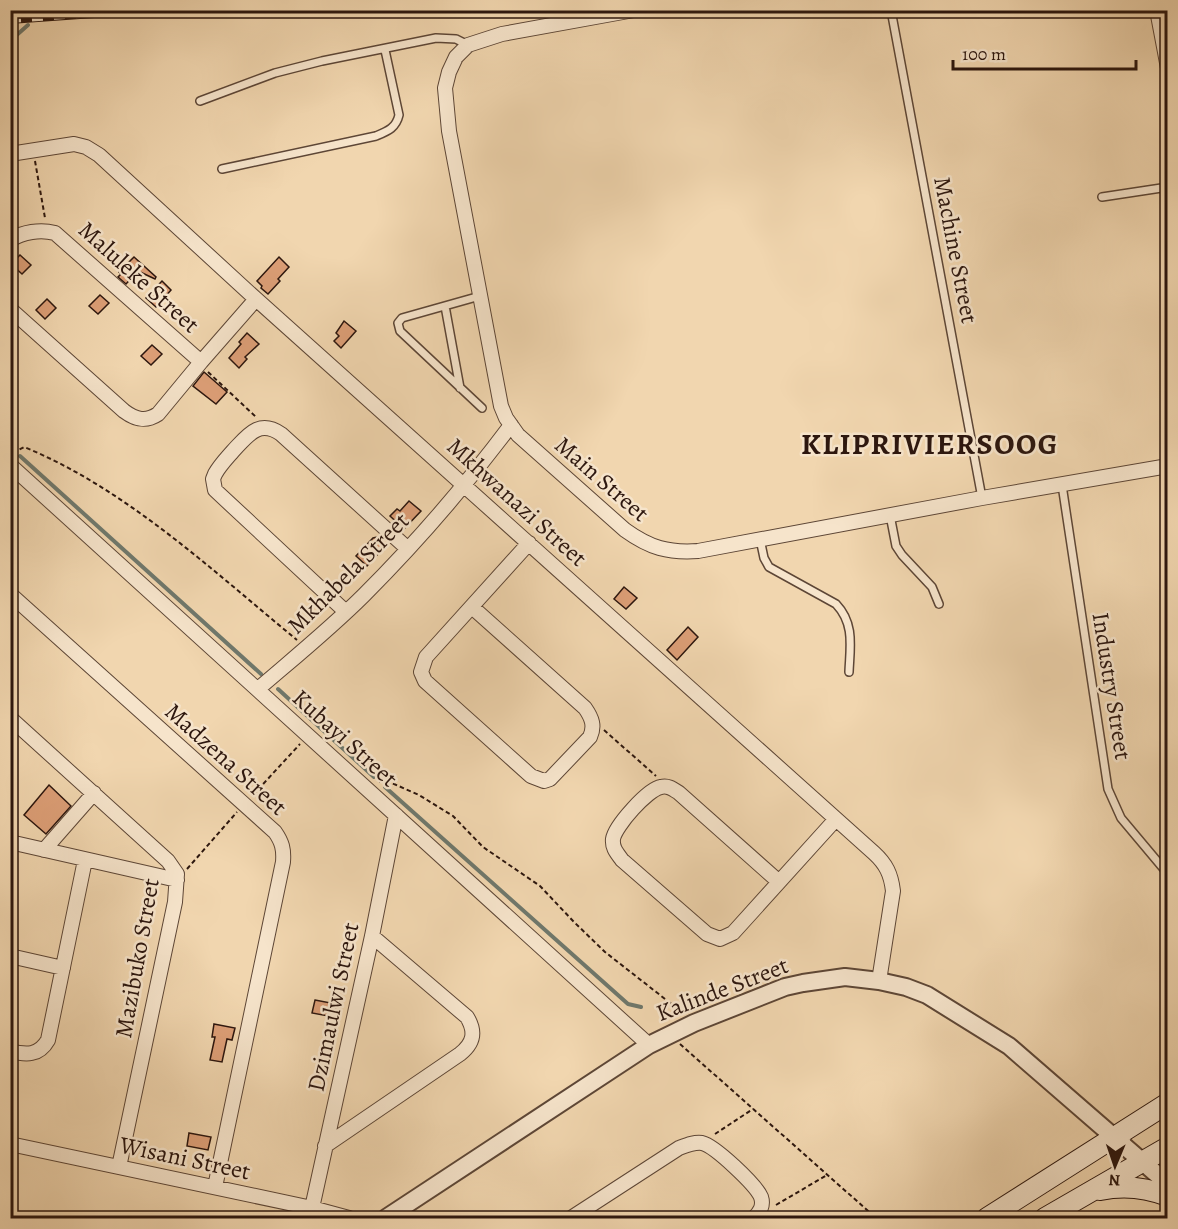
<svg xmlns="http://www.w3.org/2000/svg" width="1178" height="1229" font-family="Alegreya,serif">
	<rect width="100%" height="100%" fill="#f1d6af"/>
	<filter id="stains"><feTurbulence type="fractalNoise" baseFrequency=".00333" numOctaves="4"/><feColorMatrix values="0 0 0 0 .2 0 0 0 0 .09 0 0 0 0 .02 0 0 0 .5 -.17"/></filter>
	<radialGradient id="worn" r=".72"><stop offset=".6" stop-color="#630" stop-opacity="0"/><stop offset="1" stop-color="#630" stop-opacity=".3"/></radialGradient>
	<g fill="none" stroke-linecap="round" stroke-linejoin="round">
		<path stroke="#6f786c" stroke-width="4" d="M10,41l18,-16
			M10,448l2,1
			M20,456l241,218
			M278,689l96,88
			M385,787l243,217 13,3"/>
	</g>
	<path fill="#dd9f77" stroke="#2c160e" stroke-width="1.5" d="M20,255l11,10 -9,9 -11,-10z
		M134,257l22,20 -1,2 -17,-8 -12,13 -8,-7 3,-3 -2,-2z
		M279,257l10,10 -11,12 2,2 -12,13 -7,-6 1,-2 -5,-5z
		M162,281l9,9 -15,17 -10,-9z
		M100,295l9,8 -11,11 -9,-8z
		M47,299l9,9 -11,11 -9,-9z
		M344,321l12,10 -15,17 -7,-7 5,-5 -3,-3z
		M247,333l12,11 -14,13 2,2 -8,9 -10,-10 12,-14 -2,-2z
		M152,345l10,9 -11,11 -10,-9z
		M204,372l23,20 -11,12 -23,-18z
		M409,501l12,10 -17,18 -14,-13 7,-7 3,2z
		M377,537l9,8 -19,21 -11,-10 17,-18z
		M624,587l13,11 -11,11 -12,-10z
		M688,627l10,10 -21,23 -10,-10z
		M49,785l22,21 -25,28 -22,-19z
		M315,1000l21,4 -1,9 -6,-1 -1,4 -16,-3z
		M214,1024l21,4 -3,12 -5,-1 -5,23 -12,-2 5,-23h-3z
		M189,1133l22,4 -3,13 -21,-4z"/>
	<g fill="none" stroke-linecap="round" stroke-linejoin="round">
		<g stroke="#5d4636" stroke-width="10">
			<path id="service" d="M891,10l91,488
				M200,101l75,-28 47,-12 114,-23 20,1 12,6
				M222,169l154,-33c12,-5 20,-8 23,-21l-14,-65
				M1102,197l66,-10
				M480,296l-78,22 -4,5 2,8 82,77
				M445,306l15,82
				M1062,485l46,304 13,29 47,56
				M890,515l6,31 6,9 30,32 7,17
				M760,539l4,19 5,9 67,37c19,20 14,43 13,68"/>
		</g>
		<g stroke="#5d4636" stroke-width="16">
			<path id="minor" d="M634,10l-132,24 -34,11 -12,12 -7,15 -4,16 4,43 52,275 5,12 12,17 107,95c25,18 43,23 73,21l284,-53 186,-32
				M1157,10l11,58
				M10,154l64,-10 12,3 13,8 157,144 618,554c12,11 17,21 19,38l-14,90
				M10,240c13,-8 30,-11 45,-7l146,129
				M10,309l114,102c12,9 22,11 34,3l43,-52 55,-63
				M10,465l639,580
				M10,594l265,238c7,10 9,17 8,30l-68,325
				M472,607l113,101c7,10 10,18 5,29l-40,42 -6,2 -13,-5 -106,-95 -4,-9 5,-15 103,-114
				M346,612l-131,-122 -2,-11 2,-5c5,-9 12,-16 18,-23 15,-16 26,-32 48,-17l127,115
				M258,689c36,-31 73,-61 106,-94 53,-53 102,-110 147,-170
				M10,718l158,143 9,13 -2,28 -56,265
				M10,842l167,38
				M44,850l50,-57
				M778,881l-99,-88c-6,-4 -11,-8 -18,-6 -13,2 -46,39 -48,52 -1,9 4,14 9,21l85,74 13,5 13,-6 103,-114
				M10,956l53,12
				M10,1051c16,4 29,5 38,-11l37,-180
				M10,1144l302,64 37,10
				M325,1146l135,-92c14,-11 16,-22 7,-37l-95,-81
				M312,1208l60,-272 24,-121
				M571,1218l108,-70c8,-3 15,-6 23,-5 13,3 54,42 59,54 3,9 -1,15 -7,21"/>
		</g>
		<g stroke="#5d4636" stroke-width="20">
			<path id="tertiary" d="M386,1218l263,-173 45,-22 91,-36 18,-4 42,-6 34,4 27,6 21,8 82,51 159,138"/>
		</g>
		<g stroke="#2c160e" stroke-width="22">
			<path id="secondary" d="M1100,1190c23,-5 45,-3 68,6
				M987,1218l181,-115
				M1045,1218l123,-71"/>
		</g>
		<path stroke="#2c160e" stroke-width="2" stroke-dasharray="4.5 3" stroke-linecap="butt" d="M35,161l10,57
			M208,372l48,45
			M13,453l11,-6c101,41 189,124 273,193
			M604,730l52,46
			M379,782l6,-2 34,15 34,21 30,31 57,39 34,36 31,30 78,61
			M253,795l47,-51
			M187,869l50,-57
			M680,1044l196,174
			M715,1134l38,-25
			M776,1205l51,-30"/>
		<use href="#service" stroke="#f6e4cb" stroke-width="7"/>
		<use href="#minor" stroke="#f6e4cb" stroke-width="14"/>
		<use href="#tertiary" stroke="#f6e4cb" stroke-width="16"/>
		<use href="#secondary" stroke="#f6e4cb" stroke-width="20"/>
		<g stroke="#2c160e" stroke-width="6">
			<path id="rail" d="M10,21l154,-11"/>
		</g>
		<use href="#rail" stroke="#f6e4cb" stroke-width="4" stroke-dasharray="11" stroke-linecap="butt"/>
	</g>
	<g text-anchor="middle" stroke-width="5" stroke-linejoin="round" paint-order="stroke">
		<g font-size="24" fill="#2c160e" stroke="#f6e4cb">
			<text transform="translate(956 250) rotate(79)" y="8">Machine Street</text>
			<text transform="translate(139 277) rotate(42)" y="8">Maluleke Street</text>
			<text transform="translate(602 479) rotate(41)" y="8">Main Street</text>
			<text transform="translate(517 502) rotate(42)" y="8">Mkhwanazi Street</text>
			<text transform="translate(348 573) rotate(-45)" y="8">Mkhabela Street</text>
			<text transform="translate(1112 686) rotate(81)" y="8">Industry Street</text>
			<text transform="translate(345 738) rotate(42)" y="8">Kubayi Street</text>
			<text transform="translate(226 759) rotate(42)" y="8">Madzena Street</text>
			<text transform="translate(137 958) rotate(-80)" y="8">Mazibuko Street</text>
			<text transform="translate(722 989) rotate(-21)" y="8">Kalinde Street</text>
			<text transform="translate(333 1007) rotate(-78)" y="8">Dzimaulwi Street</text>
			<text transform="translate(185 1158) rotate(12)" y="8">Wisani Street</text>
		</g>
		<g font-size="30" font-weight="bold" letter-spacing="1.5" fill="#2c160e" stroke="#f6e4cb">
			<text x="930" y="454">KLIPRIVIERSOOG</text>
		</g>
	</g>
	<rect width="1178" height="1229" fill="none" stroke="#f1d6af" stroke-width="36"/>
	<rect x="12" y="12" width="1154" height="1205" fill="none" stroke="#2c160e" stroke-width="3"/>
	<rect x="18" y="18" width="1142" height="1193" fill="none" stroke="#2c160e" stroke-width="1.5"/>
	<g transform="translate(1115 1166) rotate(182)" stroke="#f6e4cb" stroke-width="4.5" paint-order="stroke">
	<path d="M0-4.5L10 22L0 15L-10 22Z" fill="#2c160e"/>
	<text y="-9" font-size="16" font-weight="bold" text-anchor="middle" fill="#2c160e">N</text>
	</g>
	<path d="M953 60v9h183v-9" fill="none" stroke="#2c160e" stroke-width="3"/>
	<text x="962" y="60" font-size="18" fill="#2c160e" stroke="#f6e4cb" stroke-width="4.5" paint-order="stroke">100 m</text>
	<rect width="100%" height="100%" filter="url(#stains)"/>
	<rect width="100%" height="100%" fill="url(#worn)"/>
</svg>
